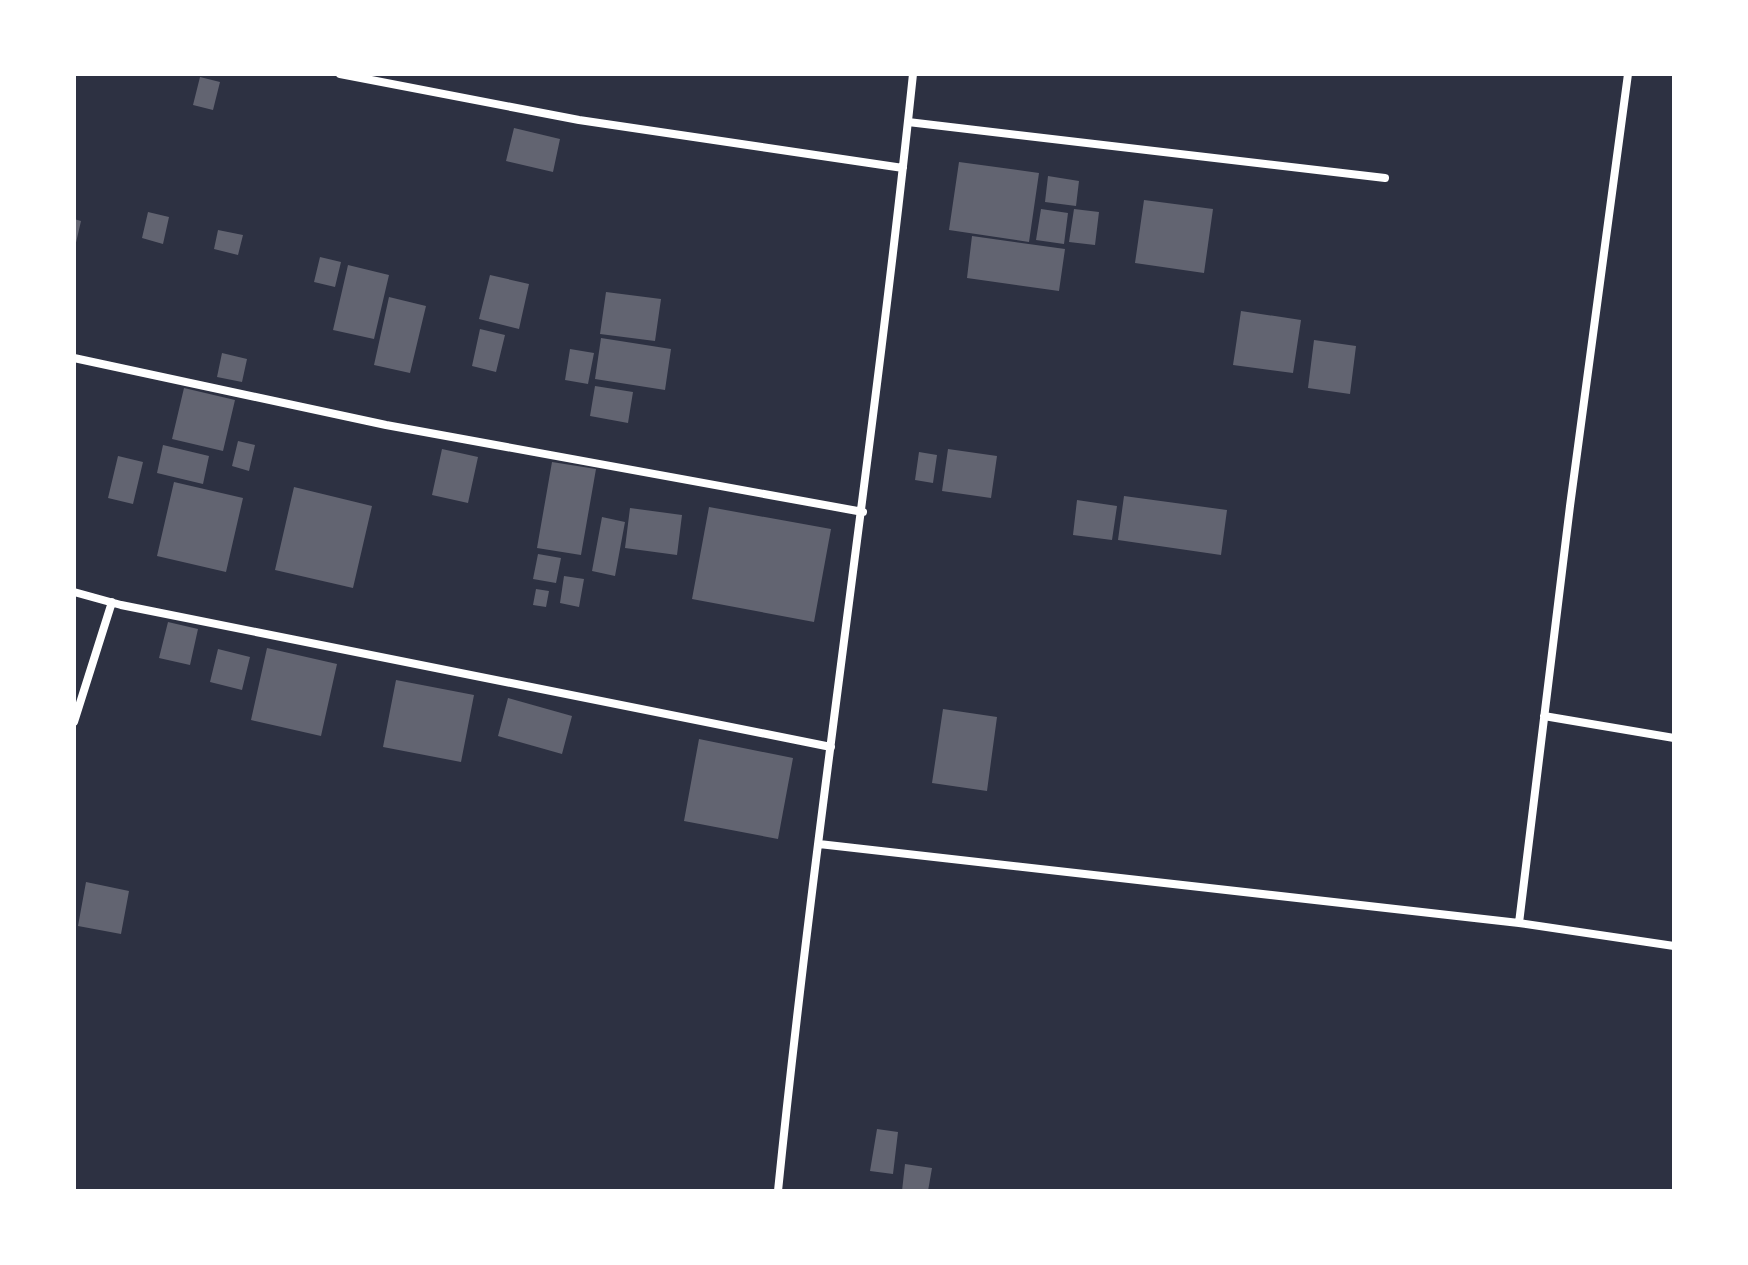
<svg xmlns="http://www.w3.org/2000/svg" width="1748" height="1265" font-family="Lora,serif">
	<rect width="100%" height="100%" fill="#2d3142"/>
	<path fill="#626471" d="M200,77l20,5 -7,28 -20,-5z
		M514,128l46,11 -7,33 -47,-11z
		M959,162l80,11 -10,69 -80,-12z
		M1048,176l31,5 -3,25 -31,-4z
		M1144,200l69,9 -9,64 -69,-10z
		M1041,209l27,4 -4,31 -28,-4z
		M1074,209l25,3 -4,33 -26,-3z
		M148,212l21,5 -6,27 -21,-6z
		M74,219l7,2 -6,26h-1z
		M218,230l25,5 -5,20 -24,-6z
		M972,236l93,13 -6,42 -92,-13z
		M320,257l21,5 -6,25 -21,-5z
		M348,265l41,10 -15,64 -41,-9z
		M490,275l39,9 -10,45 -40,-10z
		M606,292l55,7 -6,42 -55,-7z
		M389,297l37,9 -16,67 -36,-8z
		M1241,311l60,9 -8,53 -60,-8z
		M480,329l25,6 -9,37 -24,-6z
		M601,338l70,11 -6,41 -70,-11z
		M1314,340l42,6 -6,48 -42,-6z
		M570,349l24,4 -6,31 -23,-4z
		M222,353l25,6 -5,23 -25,-5z
		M595,386l38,6 -5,31 -38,-7z
		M184,388l51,12 -12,51 -51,-12z
		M238,441l17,4 -6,26 -17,-5z
		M163,445l46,11 -6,28 -46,-11z
		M442,449l36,8 -10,46 -36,-8z
		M948,449l49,7 -6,42 -49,-7z
		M919,452l18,3 -4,28 -18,-3z
		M118,456l25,6 -10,42 -25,-6z
		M552,462l44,7 -15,86 -44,-7z
		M174,482l69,16 -17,74 -69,-16z
		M294,487l78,19 -19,82 -78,-18z
		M1124,496l103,14 -6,45 -103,-15z
		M1077,500l40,6 -5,34 -39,-5z
		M709,507l122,22 -17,93 -122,-23z
		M630,508l52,7 -5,40 -52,-7z
		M602,517l23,5 -10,54 -23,-5z
		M538,554l23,4 -5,25 -23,-4z
		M564,576l20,3 -5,28 -19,-4z
		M536,589l13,2 -3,16 -13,-2z
		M168,622l30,7 -8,36 -31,-7z
		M267,648l70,16 -16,72 -70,-16z
		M218,649l32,8 -8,33 -32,-8z
		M396,680l78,15 -13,67 -78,-15z
		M508,698l64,18 -10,38 -64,-18z
		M943,709l54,8 -10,74 -55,-8z
		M699,739l94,19 -15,81 -94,-18z
		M86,882l43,9 -8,43 -43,-8z
		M877,1129l21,3 -5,42 -23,-3z
		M905,1164l27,4 -4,23h-26z"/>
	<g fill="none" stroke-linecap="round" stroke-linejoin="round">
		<path stroke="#fff" stroke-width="8" d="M340,74l239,46 324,48
			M908,122l477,56
			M74,358l312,67 477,87
			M74,592l47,13 710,142
			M1544,716l130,22
			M74,722l38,-120
			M819,844l700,79 155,23
			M1519,923l51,-417 58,-432
			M778,1191c38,-373 96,-744 135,-1117"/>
	</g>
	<rect width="1748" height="1265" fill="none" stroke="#ffffff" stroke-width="152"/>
</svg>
